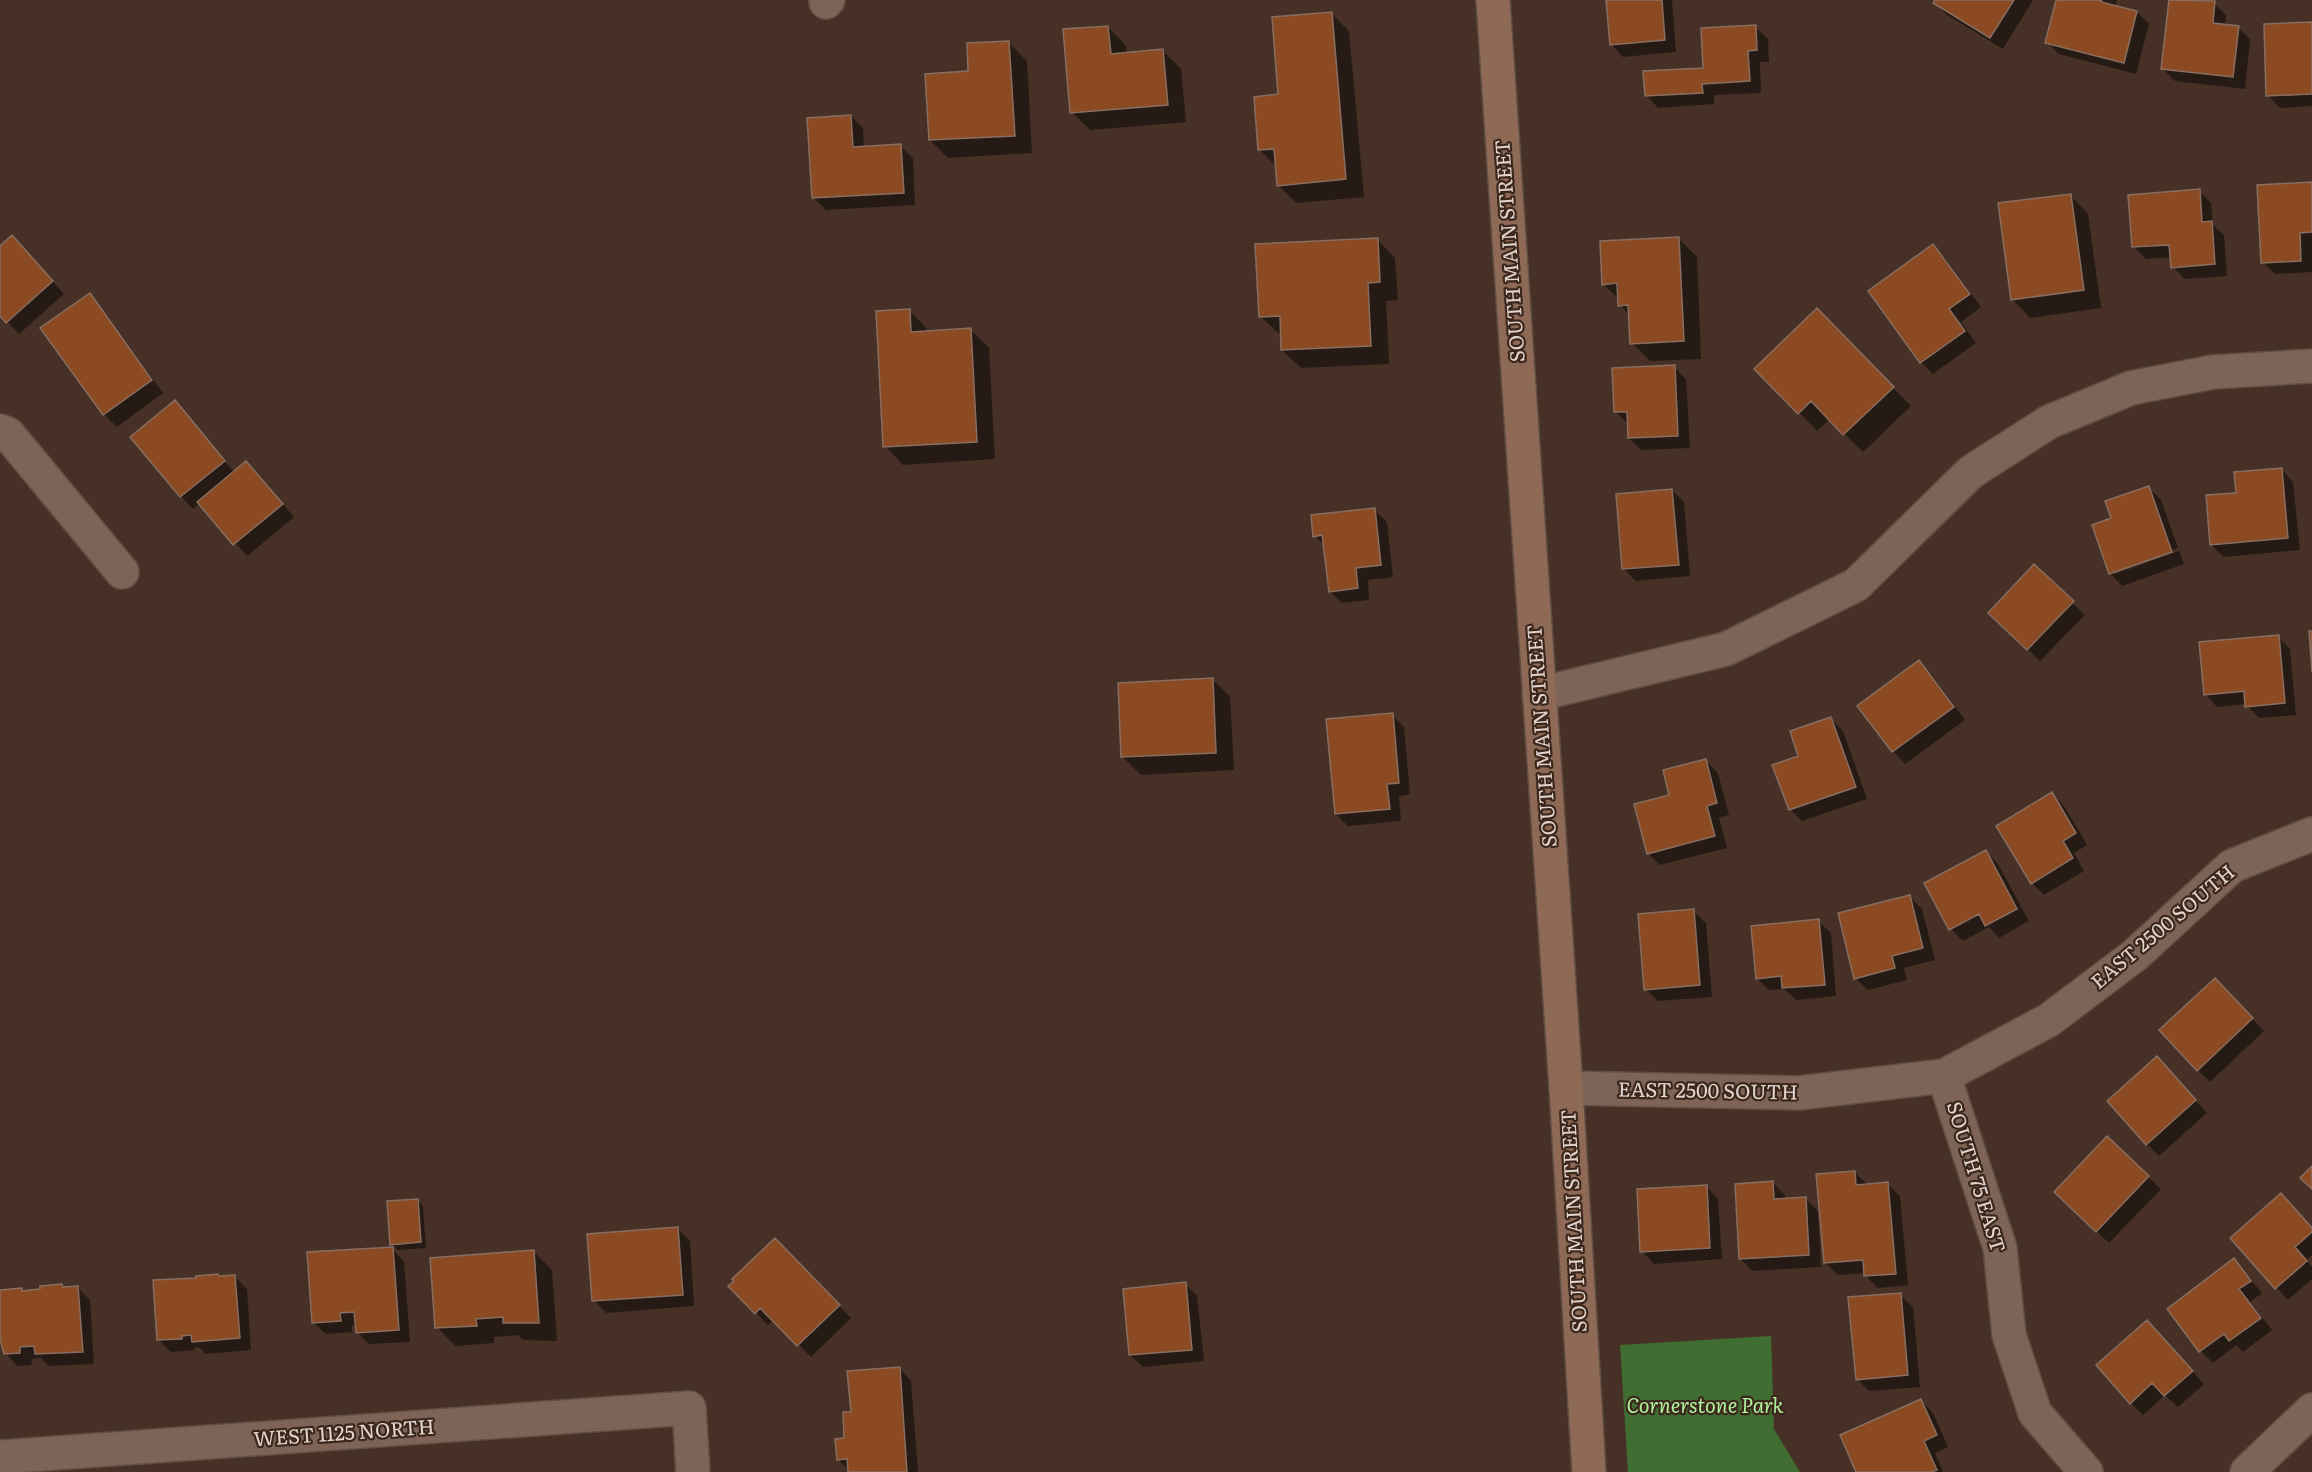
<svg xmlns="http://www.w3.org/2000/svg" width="2312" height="1472" font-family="Literata,serif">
	<rect width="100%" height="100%" fill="#473126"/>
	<path fill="#406d31" d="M1771,1336l3,93 26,43h-172l-8,-127z"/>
	<path fill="#0007" fill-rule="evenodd" d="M1608,0h64l4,52 -53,5 -12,-13z
		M1937,0h96l-30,49 -56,-34 -12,-12z
		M2058,0h59l-2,7 22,5 12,12 -13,50 -77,-20 -12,-12z
		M2171,0l43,3 12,12 -1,11 13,1 12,12 -5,50 -70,-8 -13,-13z
		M1331,13l18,18 15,166 -68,6 -18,-18 -1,-18 -17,-17 20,-54z
		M2312,24v82l-32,2 -12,-13z
		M1108,27l18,19 1,8 36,-3 18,18 5,53 -96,8 -18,-18z
		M1755,27l13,12 1,23h-9l1,31 -47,2v9l-56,4 -12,-13 58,-25z
		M1009,43l18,18 5,92 -84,5 -18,-18 40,-67z
		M851,116l12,12 1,20 36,-2 13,12 2,47 -89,5 -12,-12z
		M2312,183v89l-37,2 -12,-12z
		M2199,191l12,12 2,22 11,10 3,41 -42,3 -12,-12 -1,-10 -26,2 -12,-12z
		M2070,195l18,19 13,94 -71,10 -18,-19z
		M1377,239l18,19 3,42 -12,1 3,63 -88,4 -19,-18v-16h-3l-19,-18z
		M1679,239l18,18 4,102 -51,2 -18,-18 -2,-27 -10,-11v-5l-17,-16z
		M1933,246l12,12 36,49 -20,15 15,21 -43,31 -12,-12z
		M0,248l24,1 40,45 -45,40 -19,-20z
		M89,295l12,13 62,85 -46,34 -13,-13 -62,-86z
		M909,310l18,19v3l44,-2 18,18 6,111 -92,6 -18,-19z
		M1817,310l94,96 -48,46 -33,-33 -13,12 -60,-62z
		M1674,367l12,12 4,69 -49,2 -12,-12 -2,-15 -12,-12z
		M175,402l59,70 24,3 36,42 -47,39 -47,-53 -7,6 -12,-13 -49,-59z
		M2281,469l12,13 7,68 -76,7 -13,-12 27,-51z
		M2149,488l12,12 17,48 -63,22v4l64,-23 5,13 -62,22 -12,-13 3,-54z
		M1672,490l12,12 6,74 -54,5 -12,-12z
		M1374,510l13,12 6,55 -25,3 1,20 -27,3 -12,-12 -5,-45 -10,-10z
		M2034,566l51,49 -45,46 -38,-36z
		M2278,637l12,12 6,66 -37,3 -13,-14 -29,3 -12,-13zM2251,689v3l-37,3v-3z
		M1918,662l13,12 34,46 -60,44 -12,-13 -34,-45z
		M1212,679l18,18 4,73 -93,5 -18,-18z
		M1392,715l12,12 6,67 -11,2 2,25 -53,5 -12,-12z
		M1830,718l13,13 24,68 -65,22 -12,-12 10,-52z
		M1706,761l12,12 11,42 -10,3 8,30 -67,17 -12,-12 23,-57z
		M2052,794l12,12 23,39 -13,8 10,18 -40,24 -12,-12z
		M1986,852l12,12 31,57 -30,17 -10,-11 -26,14 -12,-12 -25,-45z
		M1909,896l13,13 13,51 -31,8 3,12 -39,10 -13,-12z
		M1693,911l13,12 6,74 -54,4 -12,-12z
		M1818,921l13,12 5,63 -40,4 -12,-11 -15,1 -12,-12z
		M2215,980l49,51 -54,51 -12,-12z
		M2157,1058l50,55 -48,43 -12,-12z
		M2107,1139l54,50 -52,54 -41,-39z
		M1854,1172l13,12h20l13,12 8,89 -30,3 -12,-12 -1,-3 -27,2 -12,-12z
		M1773,1183l12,12v5l21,-1 12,12 3,56 -69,4 -12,-13z
		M1706,1186l12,13 4,60 -68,5 -12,-13z
		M417,1200l6,6 3,42 -28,2 -6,-6z
		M678,1229l12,12 4,65 -88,7 -12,-13z
		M2312,1229v26l-6,5 6,7v12l-24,21 -56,-62z
		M775,1240l76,78 -40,39 -37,-37 -6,5 -38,-39z
		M392,1249l12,12 6,81 -41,2 -12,-12v-8l-5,1v7l-26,2 -13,-12z
		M534,1252l18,18 5,71 -34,-1 -5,-5 -24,2v6l-39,3 -18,-19z
		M2234,1260l28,33 -12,9 22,28 -29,22 -7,-7 -23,18 -12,-12z
		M235,1277l12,12 4,61 -45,4 -7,-7 -5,1v2l-23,2 -12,-12 39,-61z
		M1185,1284l12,12 7,65 -61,6 -13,-12z
		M62,1285l3,3h13l12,12 4,64 -45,2 -8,-8 -10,1 1,6 -15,1 -15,-17 -2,-58 21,-1 3,2z
		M1900,1295l13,12 7,80 -51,4 -12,-12z
		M2159,1334l45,50 -26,23 -13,-12 -22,20 -12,-12z
		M899,1368l12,13 7,91h-68l-12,-13 14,-46z
		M1921,1400l12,13 15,34 -13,6 8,19h-85z"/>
	<path fill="#8c4a23" stroke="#876e61" stroke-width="1.5" d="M1606,0h56l3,40 -55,5z
		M1935,0h79l-24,38 -57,-35z
		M2056,0h46l-1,2 36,9 -13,52 -79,-20z
		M2169,0l46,1 -2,22 26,3 -6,51 -72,-8z
		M1332,12l14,167 -69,7 -3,-37 -16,1 -4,-53 24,-3 -6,-77z
		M2312,22v72l-46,2 -2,-72z
		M1756,25l1,25 -9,1 2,30 -48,3 1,9 -58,3 -2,-25 60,-3 -2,-40z
		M1108,26l3,28 52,-5 5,56 -98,8 -7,-84z
		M1009,41l6,95 -86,4 -4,-66 43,-3 -1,-28z
		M851,115l2,32 48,-3 3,49 -92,5 -5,-80z
		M2312,182v50l-12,1 1,28 -40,2 -4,-78z
		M2200,189l2,33 10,-1 3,43 -44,4 -2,-23 -37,2 -4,-52z
		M2071,194l13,96 -73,10 -13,-97z
		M12,235l41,46 -47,42 -6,-7v-70z
		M1679,237l5,104 -54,3 -2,-39 -10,1 -1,-23 -15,2 -2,-44z
		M1378,238l2,44 -12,1 3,63 -90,4 -1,-34 -21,1 -4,-73z
		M1933,244l37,50 -21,15 16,22 -45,32 -52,-72z
		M90,293l62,87 -49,35 -63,-87z
		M1817,308l77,79 -51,48 -32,-34 -13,13 -44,-45z
		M910,309l1,23 60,-4 6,114 -94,5 -7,-136z
		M1675,365l3,71 -50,2 -1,-26h-13l-2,-44z
		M175,400l50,61 -45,36 -50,-60z
		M246,461l37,43 -50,41 -36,-43z
		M2282,468l6,70 -78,7 -4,-50 30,-2 -2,-21z
		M2149,486l23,66 -63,22 -17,-49 19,-7 -6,-17z
		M1672,489l7,76 -57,4 -6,-75z
		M1375,508l6,57 -25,3 2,20 -29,4 -7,-57 -9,2 -2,-22z
		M2034,564l40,37 -47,49 -39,-37z
		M2309,631h3v41z
		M2279,635l6,68 -40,4 -1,-16 -40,4 -5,-53z
		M1919,660l35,47 -62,45 -35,-46z
		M1213,678l3,75 -95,4 -3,-74z
		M1393,713l6,70 -12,1 3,25 -55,5 -9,-95z
		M1831,717l25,70 -67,23 -17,-45 26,-9 -8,-25z
		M1706,759l11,44 -10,3 8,30 -68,18 -13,-50 35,-9 -6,-25z
		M2052,792l24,41 -13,8 10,17 -42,26 -35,-58z
		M1986,850l31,59 -32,17 -6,-12 -30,16 -25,-47z
		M1910,895l13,53 -31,8 3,12 -41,11 -16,-66z
		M1694,909l6,76 -56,5 -6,-76z
		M1819,919l6,66 -43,3 -1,-12 -25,3 -5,-53z
		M2215,978l38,40 -56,53 -38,-41z
		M2157,1056l39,44 -50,45 -39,-44z
		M2107,1136l42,40 -53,56 -42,-40z
		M2312,1166v23l-12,-11z
		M1855,1171l1,14 32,-3 8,92 -32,2 -1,-16 -39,3 -8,-89z
		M1773,1181l1,18 32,-2 3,58 -70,4 -4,-75z
		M1707,1185l3,63 -70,4 -3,-63z
		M2281,1193l31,35v4l-17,15 12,14 -32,28 -45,-51z
		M418,1199l3,43 -31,3 -3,-44z
		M678,1227l5,68 -91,6 -5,-67z
		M775,1238l65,67 -43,41 -37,-38 -5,6 -27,-28 6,-5 -2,-2z
		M393,1247l6,83 -43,3 -2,-21 -14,1 1,8 -29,2 -5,-71z
		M534,1250l5,73h-36v-6l-27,2 1,7 -42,2 -5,-70z
		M2234,1258l17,23 -12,8 22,29 -32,23 -5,-7 -25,18 -32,-43z
		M218,1274l1,2 16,-1 5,63 -48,4 -1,-7 -9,1v3l-25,1 -4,-60 43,-2v-2z
		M1186,1282l6,68 -63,5 -6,-66z
		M62,1284l1,3 15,-1 5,66 -48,2 -1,-8 -14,1v6l-16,1 -4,-15v-49l22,-2v3l8,-1 10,-1v-3z
		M1901,1293l7,82 -52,5 -8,-83z
		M2147,1320l46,51 -29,25 -12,-13 -22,21 -34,-39z
		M900,1367l7,105h-59l-1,-13 -10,1 -2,-21 9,-1 -1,-26h8l-4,-41z
		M1921,1399l16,36 -13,6 13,29 -6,2h-75l-16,-37z"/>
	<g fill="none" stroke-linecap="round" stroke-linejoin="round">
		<g stroke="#604d43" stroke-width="36">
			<path id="street" d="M826,2l2,-2
				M0,431l8,3 114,138
				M1539,694l187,-45 130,-64 115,-113 78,-50 82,-34 82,-16 99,-6
				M1944,1076l56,172 9,87 26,78 51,59
				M1566,1088l233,5 145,-17 105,-56 86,-65 97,-89 80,-32
				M0,1457l689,-49 4,64
				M2247,1472l65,-62"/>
		</g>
		<g stroke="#604d43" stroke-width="36">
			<path id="secondary" d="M1493,0l73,1088 23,384"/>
		</g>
		<use href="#street" stroke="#7d6457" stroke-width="33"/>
		<use href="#secondary" stroke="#8d6956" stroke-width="33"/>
	</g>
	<g text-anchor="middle" stroke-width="4.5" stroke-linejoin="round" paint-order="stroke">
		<g font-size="20" fill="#e2d3cc" stroke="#3c271c">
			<text transform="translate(1510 251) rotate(-94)" y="7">SOUTH MAIN STREET</text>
			<text transform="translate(1542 736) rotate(-94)" y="7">SOUTH MAIN STREET</text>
			<text transform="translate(2163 927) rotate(-40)" y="7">EAST 2500 SOUTH</text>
			<text transform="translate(1708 1091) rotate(1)" y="7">EAST 2500 SOUTH</text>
			<text transform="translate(1976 1177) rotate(73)" y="7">SOUTH 75 EAST</text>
			<text transform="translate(1574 1221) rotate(-93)" y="7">SOUTH MAIN STREET</text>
			<text transform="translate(344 1433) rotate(-4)" y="7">WEST 1125 NORTH</text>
		</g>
		<g font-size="20" font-style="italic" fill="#b0f39c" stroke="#3c271c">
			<text x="1705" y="1413">Cornerstone Park</text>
		</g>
	</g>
</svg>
